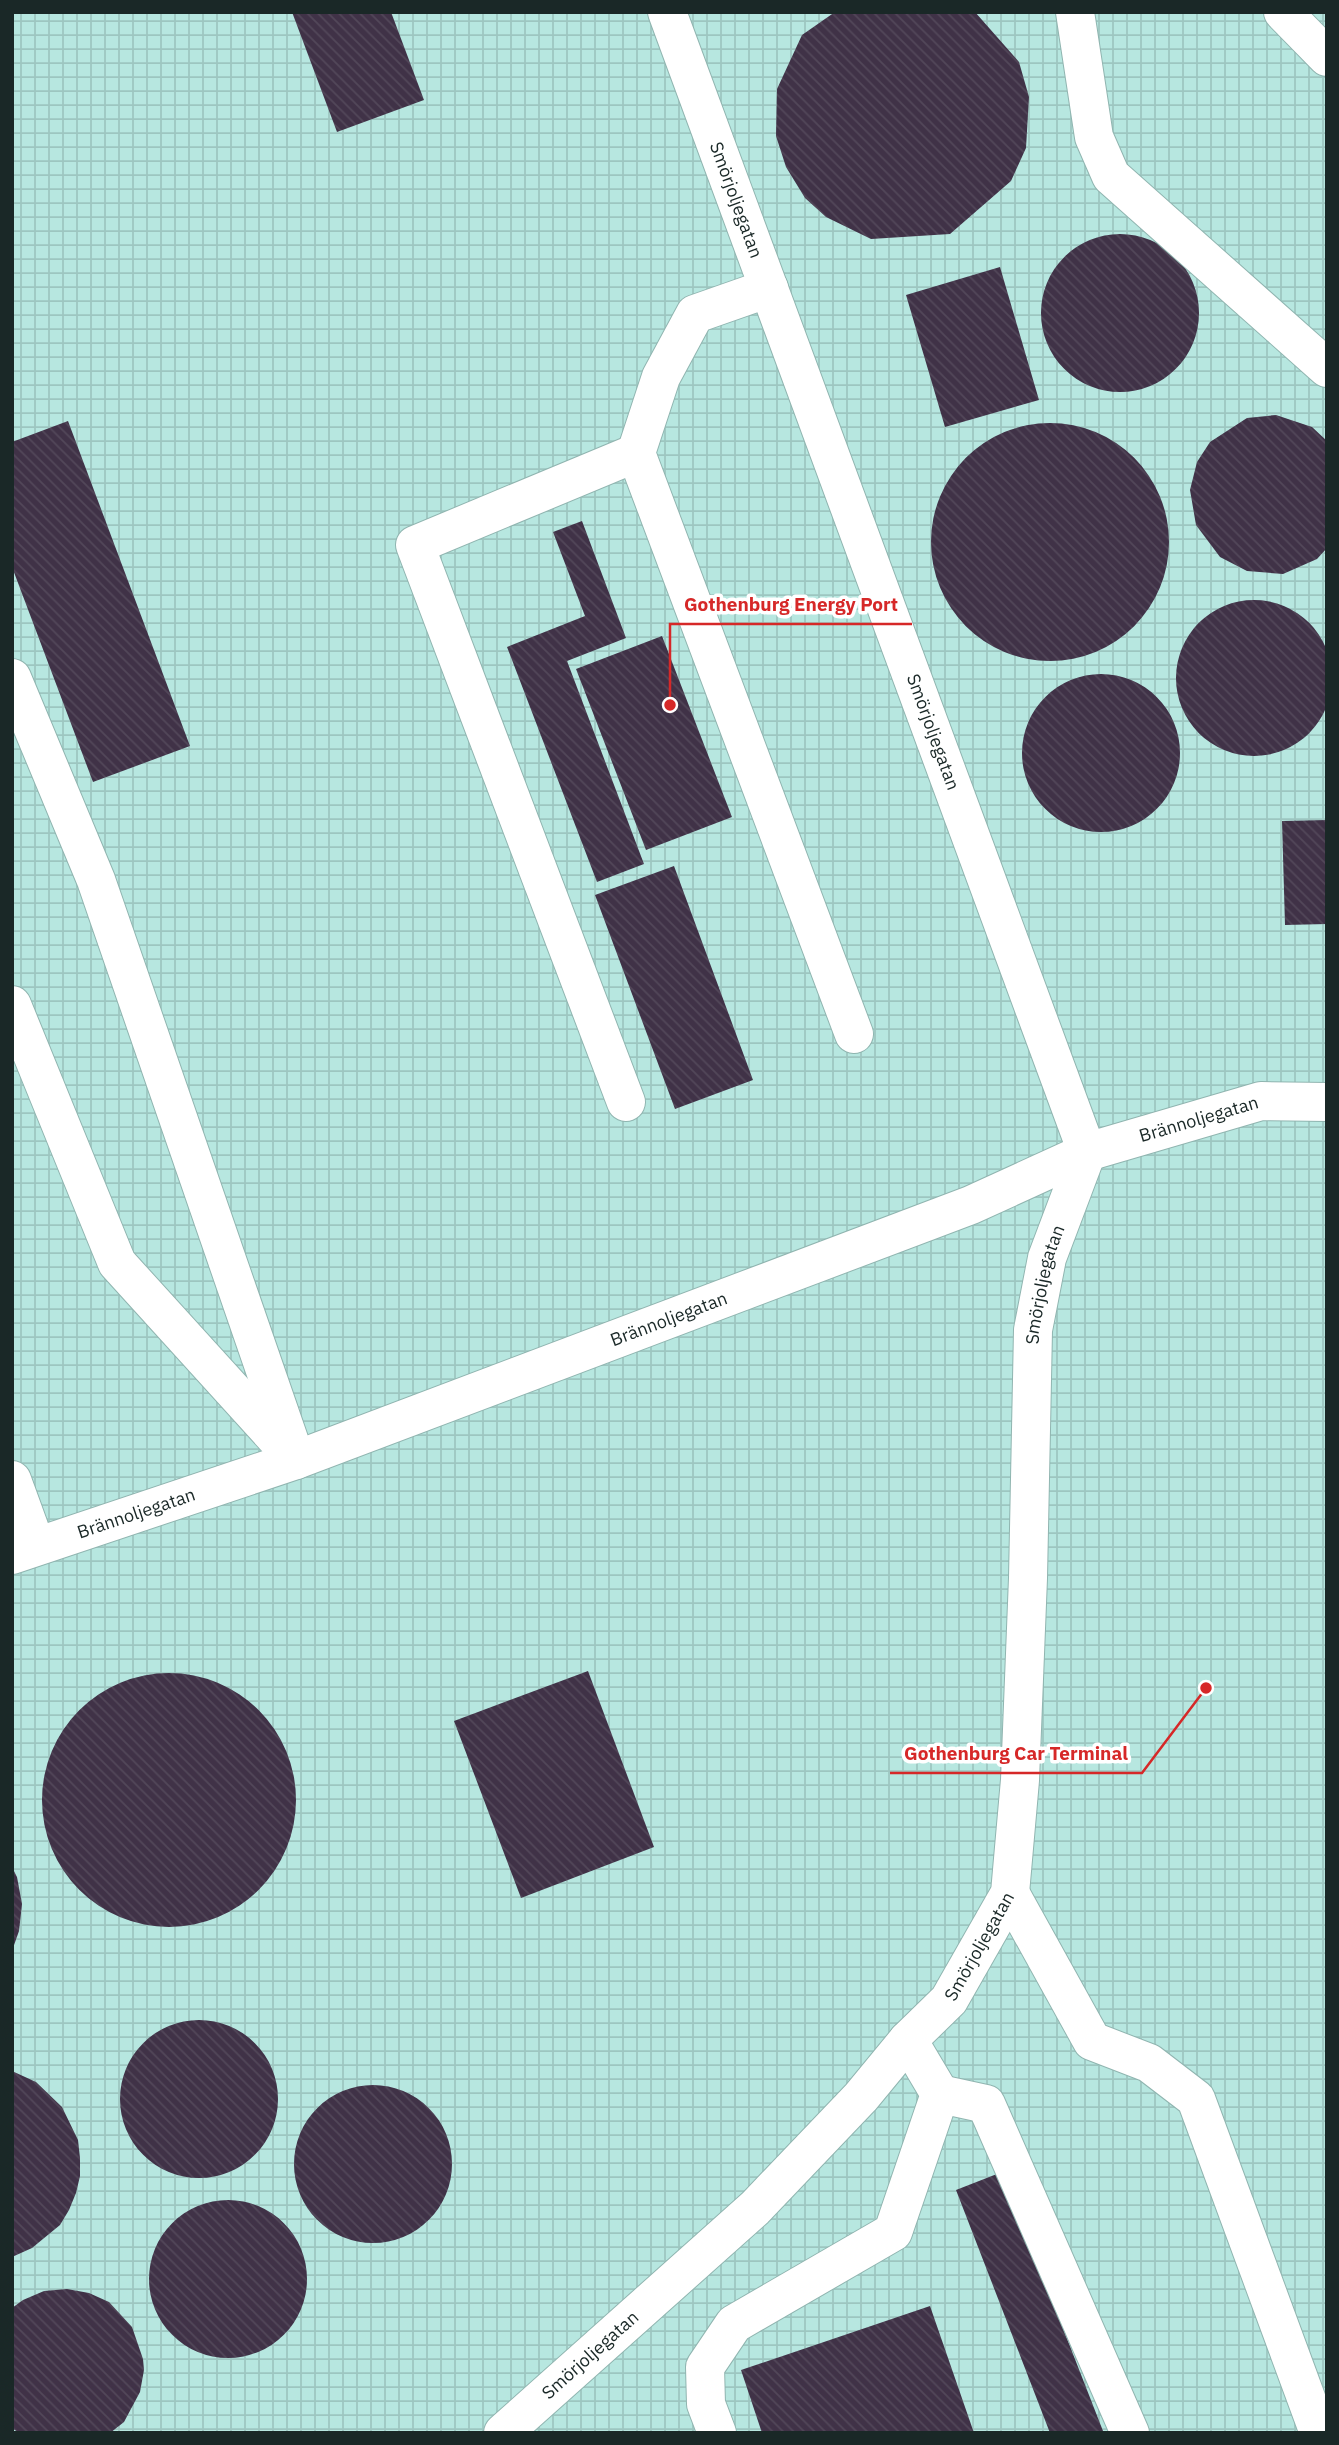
<svg xmlns="http://www.w3.org/2000/svg" width="1339" height="2445" font-family="'IBM Plex Sans',sans-serif">
	<defs>
		<pattern id="industrial-grid" width="8" height="8" patternUnits="userSpaceOnUse" patternTransform="scale(1.75)"><rect width="8" height="8" fill="#b7e7e0"/><path d="M0 4h8M4 0v8" fill="none" stroke="#9dc6c0"/></pattern>
		<pattern id="building-back-hatch" width="6" height="6" patternUnits="userSpaceOnUse" patternTransform="scale(1.75)"><rect width="6" height="6" fill="#403247"/><path d="M-1 5l2 2M0 0l6 6M5-1l2 2" fill="none" stroke="#524759"/></pattern>
	</defs>
	<rect width="100%" height="100%" fill="#cbf1eb"/>
	<path fill="url(#industrial-grid)" d="M12,12h1315v2421h-1315z"/>
	<path fill="url(#building-back-hatch)" d="M292,12h99l33,88 -87,32z
		M835,12h140l44,50 10,35 -3,51 -15,33 -61,53 -79,5 -45,-22 -21,-19 -19,-31 -10,-31 1,-47 25,-54z
		M1041 313a79 79 0 1 1 158 0a79 79 0 1 1-158 0Z
		M1000,267l39,133 -94,27 -39,-132z
		M1276,415l36,12 15,14v107l-10,11 -34,15 -36,-3 -27,-14 -24,-32 -6,-35 7,-28 13,-20 37,-24z
		M68,421l122,325 -97,36 -81,-215v-125z
		M931 542a119 119 0 1 1 238 0a119 119 0 1 1-238 0Z
		M582,521l44,117 -59,23 77,203 -47,18 -90,-235 78,-31 -32,-84z
		M1176 678a78 78 0 1 1 156 0a78 78 0 1 1-156 0Z
		M662,636l70,181 -86,33 -70,-181z
		M1022 753a79 79 0 1 1 158 0a79 79 0 1 1-158 0Z
		M1327,820v104l-42,1 -3,-104z
		M674,866l79,214 -78,29 -80,-214z
		M588,1671l66,176 -133,51 -67,-177z
		M42 1800a127 127 0 1 1 254 0a127 127 0 1 1-254 0Z
		M12,1867l5,10 5,27 -3,27 -6,17z
		M120 2099a79 79 0 1 1 158 0a79 79 0 1 1-158 0Z
		M12,2071l24,11 26,25 16,33 2,18v18l-4,17 -7,17 -9,15 -28,23 -20,9z
		M294 2164a79 79 0 1 1 158 0a79 79 0 1 1-158 0Z
		M1002,2172l101,259 -4,2h-49l-94,-243z
		M149 2279a79 79 0 1 1 158 0a79 79 0 1 1-158 0Z
		M67,2289l22,4 20,9 23,25 11,32 1,11 -4,22 -16,30 -14,11h-91l-7,-5v-120l11,-8 21,-9z
		M930,2306l44,127h-212l-21,-63z"/>
	<g fill="none" stroke-linecap="round" stroke-linejoin="round">
		<g stroke="#90b5b0" stroke-width="40">
			<g id="minor">
				<path d="M1075,12l19,125 17,39 216,192"/>
				<path d="M1283,12l44,45"/>
				<path d="M769,288l-74,26 -34,63 -25,76 218,581"/>
				<path d="M12,678l84,202 200,580"/>
				<path d="M12,1005l105,258 168,185"/>
				<path d="M626,1102l-211,-557 221,-92"/>
				<path d="M12,1480l24,66"/>
				<path id="s1" d="M12,1555l284,-95 675,-255 116,-53 174,-51 66,1"/>
				<path d="M1010,1893l82,148 57,22 47,36 123,334"/>
				<path d="M940,2094l46,10 144,329"/>
				<path id="s2" d="M503,2433l252,-225 106,-111 47,-57 41,-40 61,-107 10,-113 8,-202 5,-248 14,-72 40,-106 -420,-1140"/>
				<path d="M717,2433l-11,-29 -1,-37 29,-43 159,-92 47,-138 -32,-54"/>
			</g>
		</g>
		<use href="#minor" stroke="#fff" stroke-width="38"/>
	</g>
	<g text-anchor="middle" stroke-width="7" stroke-linejoin="round" paint-order="stroke">
		<g font-size="18" fill="#1a2827" stroke="#fff">
			<text transform="translate(736 200) rotate(70)" y="6">Smörjoljegatan</text>
			<text transform="translate(933 732) rotate(70)" y="6">Smörjoljegatan</text>
			<text dy="6" stroke="none"><textPath href="#s1" startOffset="1265">Brännoljegatan</textPath></text>
			<text dy="6" stroke="none"><textPath href="#s2" startOffset="1356">Smörjoljegatan</textPath></text>
			<text dy="6" stroke="none"><textPath href="#s1" startOffset="698">Brännoljegatan</textPath></text>
			<text dy="6" stroke="none"><textPath href="#s1" startOffset="131">Brännoljegatan</textPath></text>
			<text dy="6" stroke="none"><textPath href="#s2" startOffset="684">Smörjoljegatan</textPath></text>
			<text dy="6" stroke="none"><textPath href="#s2" startOffset="117">Smörjoljegatan</textPath></text>
		</g>
	</g>
	<path fill="none" stroke="#d62828" stroke-width="2.5" d="M670 705L670 624H912M1206 1688L1142 1773H890"/>
	<g fill="#d62828" stroke="#fff" stroke-width="2.5">
		<circle cx="670" cy="705" r="7"/>
		<circle cx="1206" cy="1688" r="7"/>
	</g>
	<g font-size="19" text-anchor="middle" font-weight="bold" fill="#d62828" stroke="#fff" stroke-width="7" stroke-linejoin="round" paint-order="stroke">
		<text x="791" y="611">Gothenburg Energy Port</text>
		<text x="1016" y="1760">Gothenburg Car Terminal</text>
	</g>
	<rect width="1339" height="2445" fill="none" stroke="#1a2827" stroke-width="28"/>
</svg>
